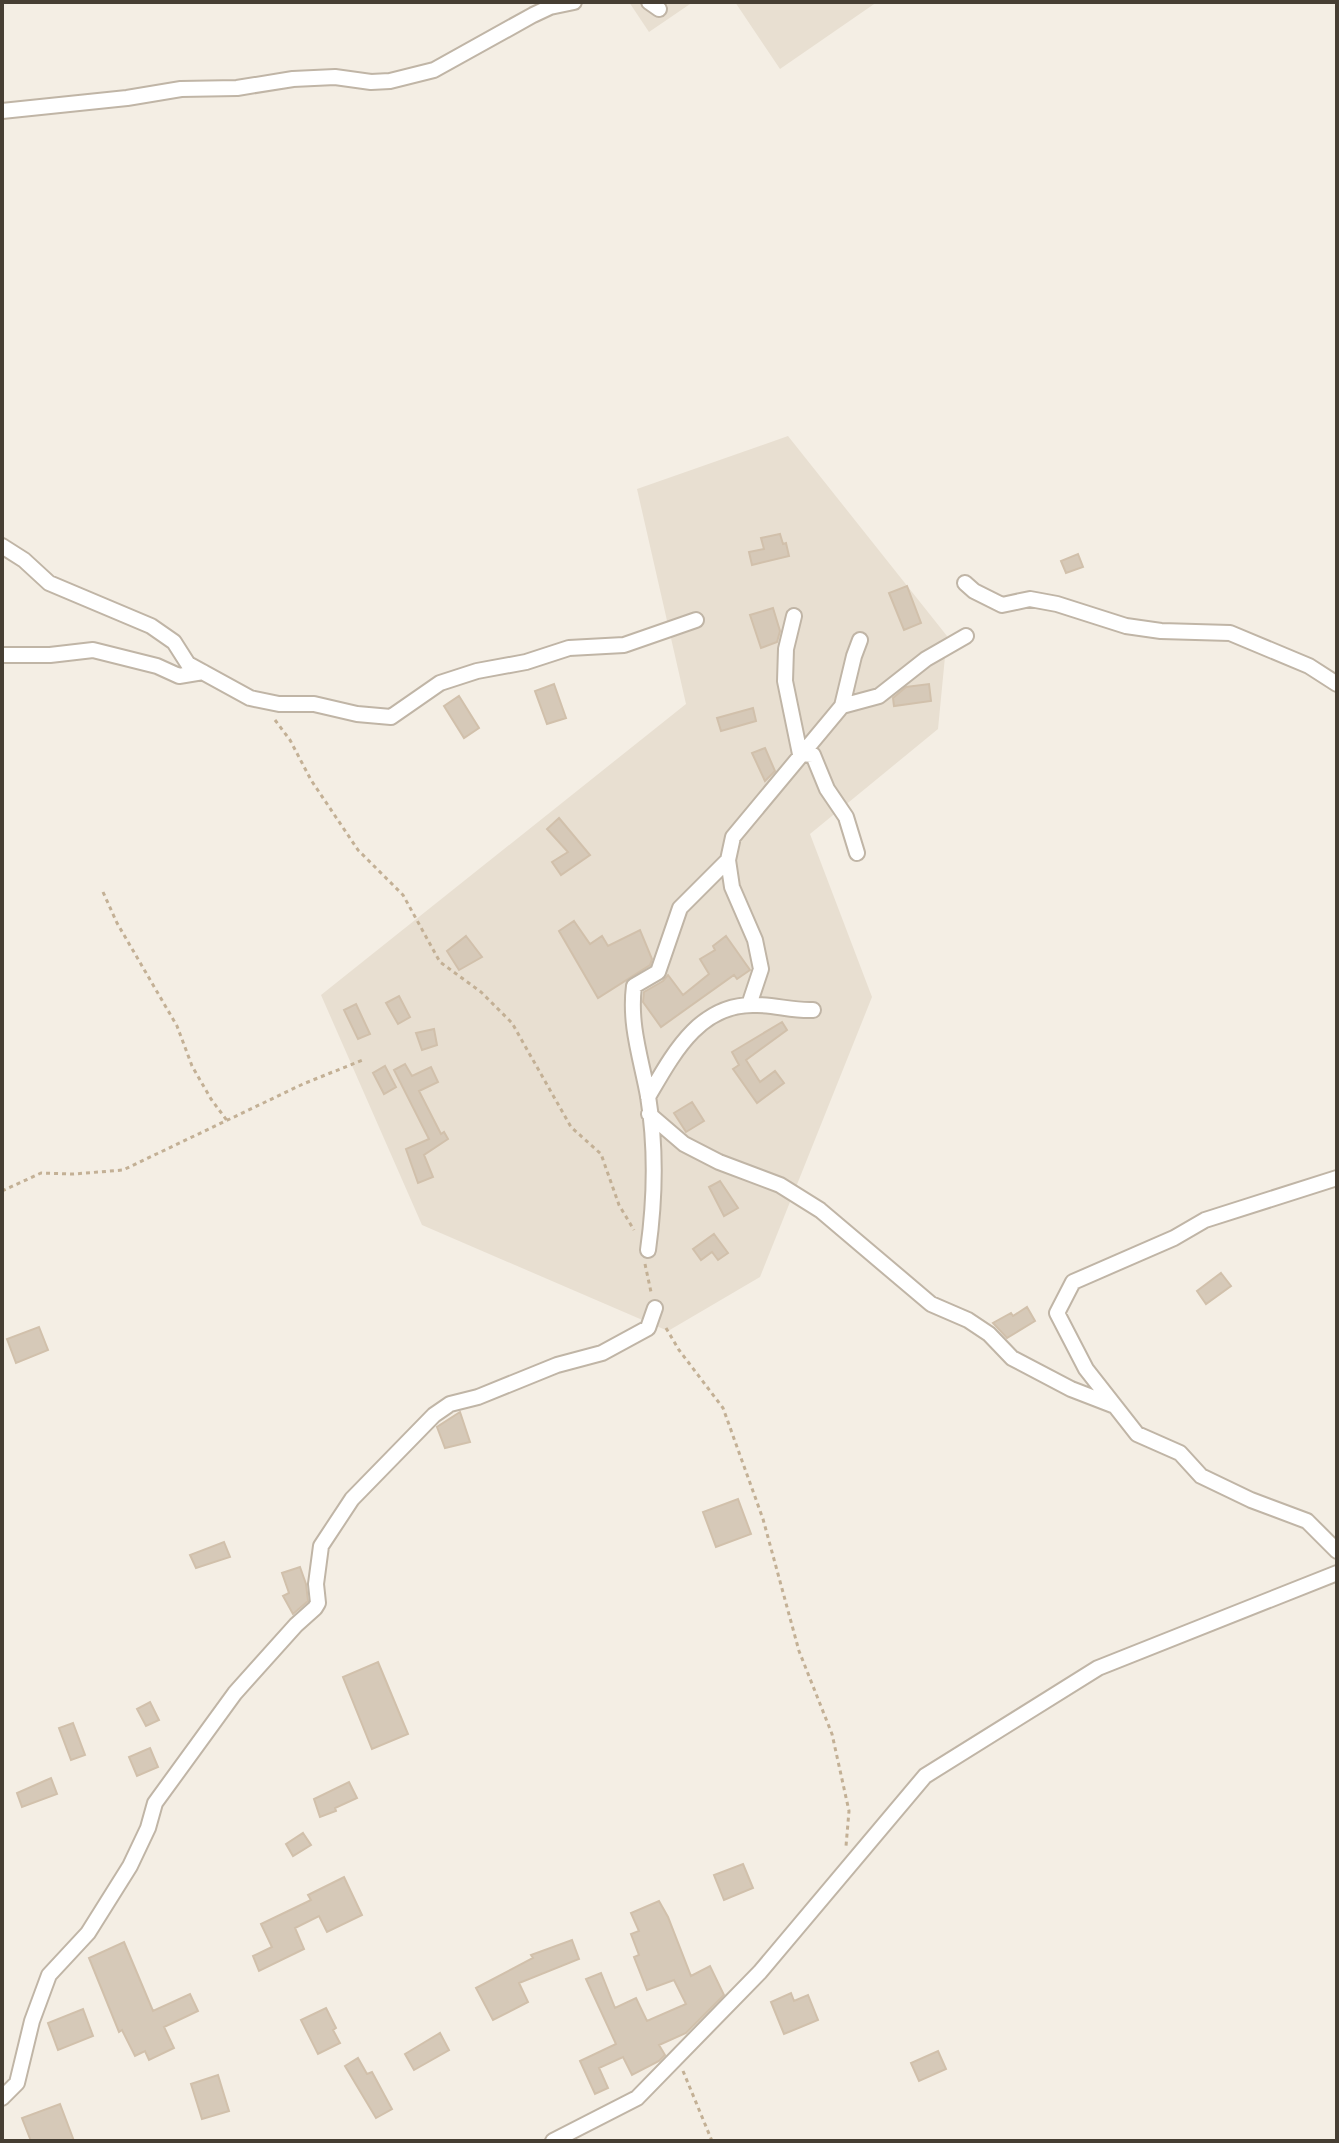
<svg xmlns="http://www.w3.org/2000/svg" width="1339" height="2143" font-family="Karla,sans-serif">
	<rect width="100%" height="100%" fill="#f4eee4"/>
	<path fill="#e8dfd1" d="M629,2h64l-44,30z
		M735,2h142l-97,67z
		M788,436l159,200 -9,93 -128,105 62,163 -112,280 -92,54 -246,-106 -101,-230 365,-291 -49,-215z"/>
	<path fill="#d6c9b8" stroke="#d1c0ab" stroke-width="2" d="M780,534l3,10 3,-1 3,13 -37,9 -3,-13 15,-3 -3,-11z
		M1078,554l5,13 -17,6 -5,-12z
		M907,586l14,37 -17,7 -15,-37z
		M773,608l7,23 -3,11 -16,6 -11,-33z
		M554,684l12,34 -19,6 -12,-33z
		M929,684l2,17 -37,5 -1,-8 13,-11z
		M459,696l20,32 -15,10 -20,-32z
		M753,708l3,13 -35,10 -4,-13z
		M765,748l10,23 -10,10 -13,-28z
		M559,818l31,37 -29,20 -9,-13 16,-10 -21,-23z
		M574,921l16,23 12,-8 6,10 32,-16 12,29 -2,6 -52,33 -39,-67z
		M466,936l16,21 -23,13 -12,-19z
		M726,936l24,34 -13,9 -3,-4 -73,52 -18,-25 1,-10 19,-11 5,-6 15,20 26,-21 -9,-15 15,-9 -2,-4z
		M399,996l11,21 -12,7 -12,-21z
		M356,1004l14,30 -12,5 -14,-29z
		M782,1022l5,8 -41,30 14,22 15,-11 9,12 -27,20 -24,-34 6,-4 -7,-13z
		M434,1029l3,16 -15,5 -6,-17z
		M405,1064l7,12 19,-9 7,15 -19,9 22,43 3,-2 4,7 -24,16 9,22 -15,6 -12,-34 23,-10 -35,-69z
		M385,1066l11,21 -12,7 -11,-21z
		M692,1102l12,19 -18,11 -12,-19z
		M720,1181l18,27 -14,8 -15,-29z
		M714,1234l14,19 -10,7 -6,-8 -11,8 -8,-11z
		M1221,1273l10,13 -25,18 -9,-13z
		M1027,1307l8,14 -28,17 -14,-15 18,-10 2,3z
		M39,1327l9,23 -32,13 -9,-24z
		M460,1412l10,30 -25,6 -8,-21z
		M738,1499l13,35 -35,13 -13,-35z
		M224,1542l6,15 -34,11 -6,-13z
		M300,1567l6,17 2,17 -15,13 -10,-18 6,-3 -7,-20z
		M378,1662l30,72 -36,15 -29,-72z
		M150,1702l9,18 -13,6 -9,-17z
		M73,1723l12,32 -14,5 -12,-32z
		M150,1748l8,19 -21,9 -8,-19z
		M51,1778l6,16 -35,13 -5,-14z
		M349,1782l8,16 -22,10 1,3 -16,6 -6,-18z
		M303,1833l8,12 -18,11 -7,-12z
		M743,1864l10,24 -29,12 -10,-25z
		M344,1877l18,38 -35,17 -8,-16 -24,12 9,21 -45,22 -6,-15 19,-9 -11,-23 50,-24 -3,-5z
		M659,1901l9,16 23,59 19,-10 14,29 -38,38 -27,12 6,10 -6,6 -27,14 -9,-18 -24,11 9,20 -13,6 -15,-33 36,-17 -30,-65 15,-6 14,35 21,-10 11,23 39,-17 -12,-24 -27,10 -13,-33 5,-2 -8,-21 8,-3 -8,-18z
		M572,1940l7,19 -60,24 9,19 -35,18 -17,-32 57,-30 -2,-3z
		M124,1942l29,69 37,-17 8,17 -34,16 10,21 -25,12 -4,-9 -10,5 -13,-26 -3,2 -30,-74z
		M791,1993l3,8 14,-6 10,25 -34,14 -13,-32z
		M326,2008l10,20 -3,2 7,13 -22,11 -17,-34z
		M83,2009l10,27 -35,14 -10,-27z
		M440,2033l9,17 -35,20 -9,-16z
		M938,2051l8,18 -27,12 -8,-18z
		M358,2058l9,16 5,-2 20,37 -16,9 -31,-52z
		M218,2075l11,36 -27,8 -11,-35z
		M60,2104l14,37h-43l-9,-23z"/>
	<g fill="none" stroke-linecap="round" stroke-linejoin="round">
		<g stroke="#c0b5a6" stroke-width="18">
			<path id="minor" d="M649,2l10,7
				M2,111l125,-13 54,-9 56,-1 56,-9 42,-2 36,5 19,-1 44,-11 99,-55 17,-8 24,-5
				M2,546l22,14 25,23 102,43 23,16 14,22 62,34 29,6h35l43,10 34,3 49,-34 37,-12 49,-9 43,-14 55,-3 72,-25
				M965,583l9,8 28,14 28,-6 27,5 69,22 35,5 69,2 79,33 28,18
				M794,616l-8,33 -1,32 15,73 13,1 14,34 19,28 11,36
				M2,655h48l43,-5 64,16 22,10 24,-4
				M842,706l37,-10 47,-37 40,-23
				M728,860l4,27 23,53 6,29 -12,36
				M648,1097c25,-43 52,-95 109,-92 19,0 36,6 56,5
				M649,1114l35,30 35,18 61,23 40,25 111,94 37,16 21,14 23,24 59,31 44,17
				M1337,1178l-132,42 -31,18 -101,44 -16,31 29,56 51,65 43,19 21,23 50,24 56,21 30,30
				M648,1250c7,-50 8,-104 0,-154 -7,-38 -19,-71 -14,-110l24,-14 22,-64 48,-48 5,-23 109,-131 12,-50 6,-16
				M2,2098l15,-15 15,-62 17,-46 39,-42 42,-67 18,-38 7,-25 80,-110 61,-68 19,-17 3,-5 -2,-19 5,-38 31,-47 82,-84 16,-11 28,-7 79,-32 45,-12 46,-25 7,-20
				M553,2141l84,-43 123,-126 165,-196 173,-108 239,-95"/>
		</g>
		<path stroke="#c3b095" stroke-width="3" stroke-dasharray="4 4" stroke-linecap="butt" d="M275,720l15,20 21,40 47,70 45,45 37,67 41,30 31,31 59,104 30,27 18,51 15,25
			M103,892l14,31 60,103 15,40 19,33 17,23
			M2,1191l39,-18 33,1 49,-4 180,-86 62,-25
			M645,1264l6,28
			M666,1328l13,22 44,58 40,111 36,132 33,83 17,77 -3,35
			M683,2071l29,70"/>
		<use href="#minor" stroke="#fff" stroke-width="14"/>
	</g>
	<rect width="1339" height="2143" fill="none" stroke="#463e33" stroke-width="8"/>
</svg>
